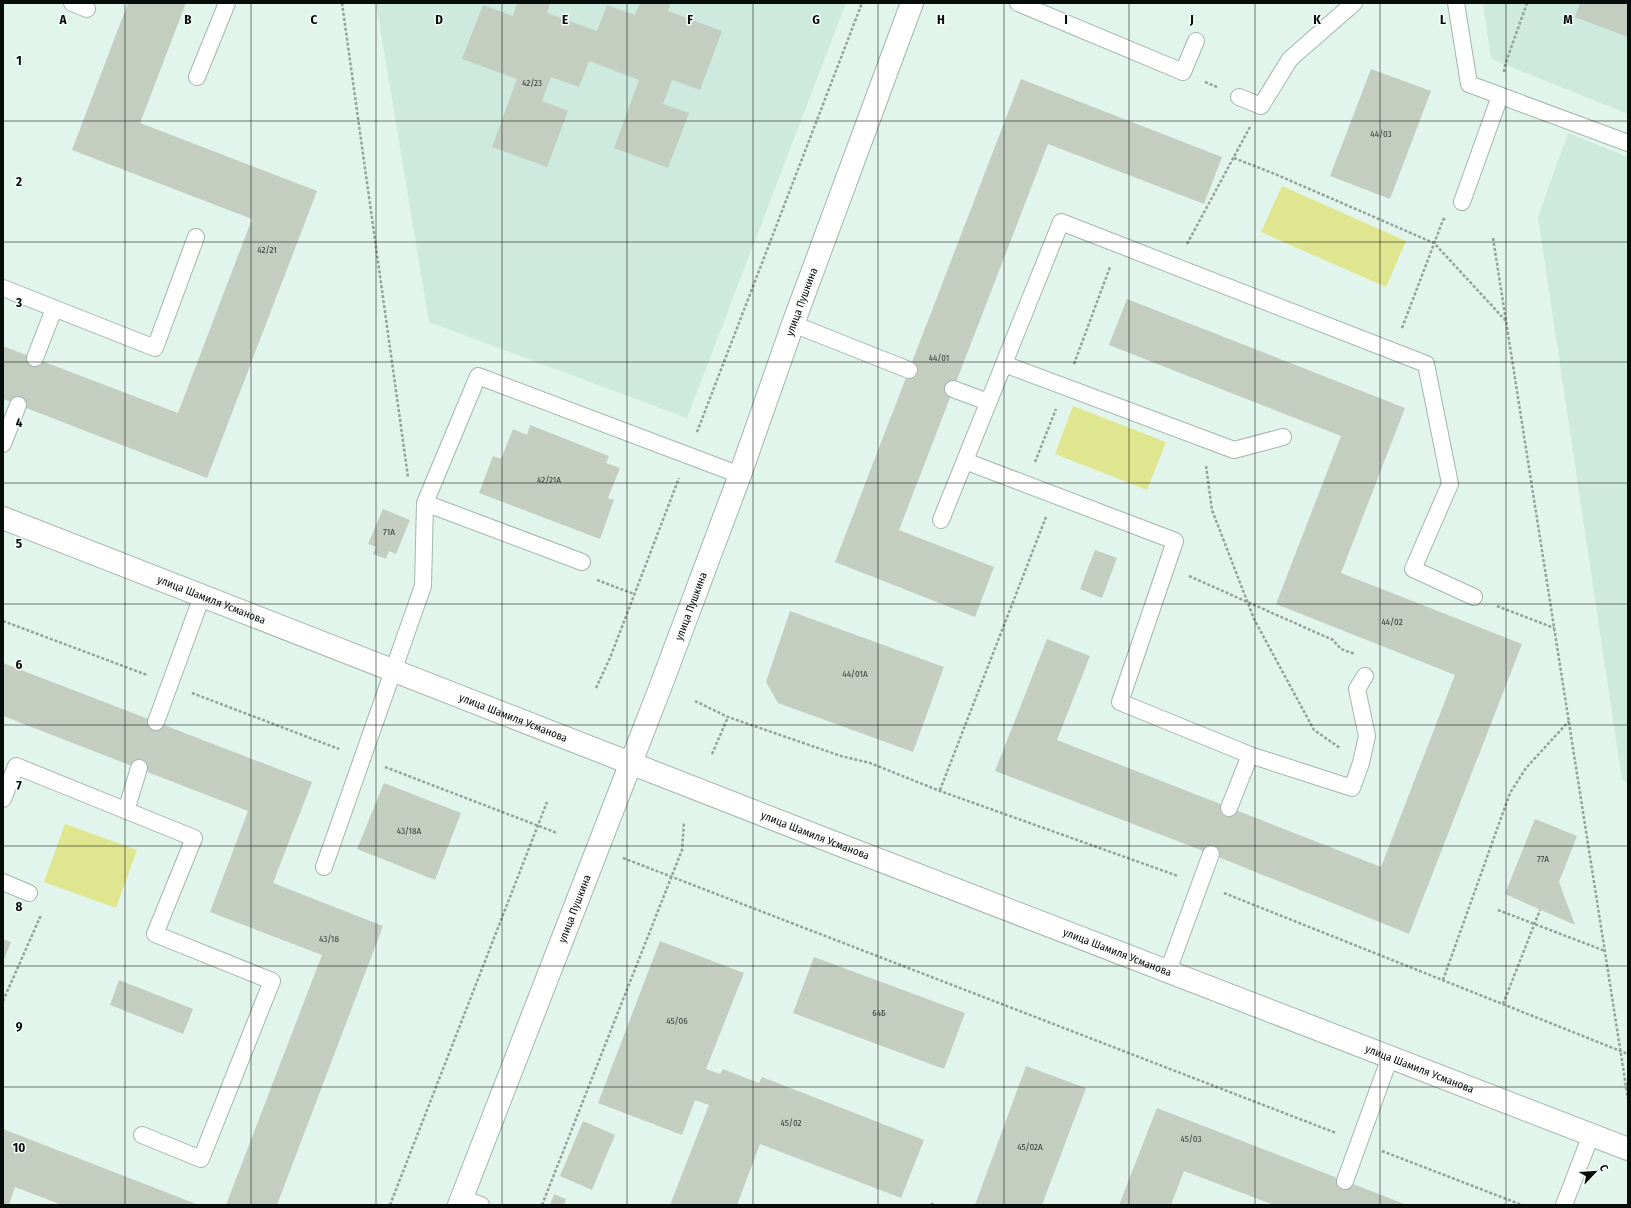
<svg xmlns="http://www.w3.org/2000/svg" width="1631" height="1208" font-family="'Fira Sans Condensed',sans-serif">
	<rect width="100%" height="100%" fill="#e2f5ec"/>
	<path fill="#cee9dd" d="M376,3h470l-159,415 -258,-96z
		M1483,3h145v111l-137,-55z
		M1568,133l60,24v625l-6,-2 -84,-563z"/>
	<path fill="#e0e68f" d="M1282,186l124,55 -20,46 -125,-55z
		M1073,406l93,36 -19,48 -92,-36z
		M65,824l72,26 -21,58 -72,-26z"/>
	<path fill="#c3cec0" d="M128,3h58l-46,120 177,68 -110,287 -204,-79v-53l175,67 74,-194 -180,-69z
		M517,3h33l-3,10 50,18 10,-26 28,10 5,-12h31l-3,8 54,20 -22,59 -28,-10 -9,24 26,9 -21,55 -54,-20 25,-68 -50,-19 -10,26 -28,-10 -9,24 26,10 -21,56 -55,-20 25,-68 -55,-20 21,-54 30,11z
		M1580,3h48v34l-53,-20z
		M1371,69l60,22 -41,108 -60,-23z
		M1021,79l201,78 -18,47 -156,-60 -149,386 95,37 -19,50 -140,-55z
		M1127,299l278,109 -64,165 181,71 -113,290 -198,-80 -216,-83 52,-132 43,17 -33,84 324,127 74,-192 -179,-71 65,-168 -232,-91z
		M530,425l79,31 -3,7 14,5 -12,30 6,2 -14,39 -121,-46 14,-37 8,3 12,-30 14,6z
		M383,509l27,11 -14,34 -7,-3 -3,8 -13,-5 3,-7 -8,-3z
		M1095,550l22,8 -15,40 -22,-9z
		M790,611l154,56 -31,85 -135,-49 -12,-21z
		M3,663l309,119 -39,101 110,43 -106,279h-51l96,-250 -112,-43 38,-101 -245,-95z
		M384,783l77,30 -26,67 -78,-31z
		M1535,819l42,17 -18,46 16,43 -70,-31z
		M3,939l8,3 -8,20z
		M660,941l84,32 -38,96 14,5 3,-5 36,14 3,-6 162,63 -23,58 -141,-54 -23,61h-67l39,-100 -14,-5 -13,35 -84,-32z
		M814,957l151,56 -21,56 -151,-56z
		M119,980l74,29 -10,25 -73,-29z
		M1026,1066l60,22 -44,117h-67z
		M1157,1108l250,97h-133l-90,-34 -13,34h-52z
		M583,1121l32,14 -23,55 -32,-14z
		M3,1129l196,76h-137l-47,-18 -6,18h-6z
		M554,1194l12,5 -2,6h-14z"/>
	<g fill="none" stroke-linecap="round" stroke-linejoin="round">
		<g stroke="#a3b5ad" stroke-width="18">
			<path id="service" d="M72,3l15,6
				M1018,3l165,69 13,-31
				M1456,3l13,81 159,59
				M197,77l30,-74
				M1239,97l22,9 29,-47 64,-56
				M1462,202l38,-106
				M3,288l152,60 41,-111
				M793,324l116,46
				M35,358l19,-49
				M1004,364l230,86 49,-13
				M953,389l35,13
				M3,444l15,-39
				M965,461l210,80 -55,161 130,53 102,33 9,-25 6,-27 -10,-47 8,-13
				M425,503l157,59
				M941,520l120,-298 365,142 24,120 -37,85 61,28
				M156,722l46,-126
				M3,799l13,-33 178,72 -39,96 117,47 -71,178 -59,-24
				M1229,808l21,-53
				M126,811l13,-43
				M324,867l99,-281 2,-83 53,-127 262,99
				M3,882l26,11
				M1168,971l43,-117
				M1345,1181l45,-124
				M462,1198l19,7
				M1564,1205l27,-70"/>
		</g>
		<g stroke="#a3b5ad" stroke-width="24">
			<g id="minor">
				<path id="s1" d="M3,518l814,318 811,313"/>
				<path id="s2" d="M459,1205l201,-517 80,-213 53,-151 119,-321"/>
			</g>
		</g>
		<path stroke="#94a29b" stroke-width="2.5" stroke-dasharray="3 2" stroke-linecap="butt" d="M342,3l66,474
			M1504,72l1,-7 22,-62
			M1205,82l12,5
			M1234,158l41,16 159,69 72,78
			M1493,238l135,861
			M1187,244l63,-117
			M1402,328l41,-108 2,-2
			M1074,364l36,-97
			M697,432l165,-429
			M1035,462l21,-53
			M1206,466l6,44 42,109 60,111 26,18
			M1189,576l144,64 8,9 14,5
			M597,580l37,14
			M1497,606l57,22
			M3,621l144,54
			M596,688l14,-30 69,-180
			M192,693l147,56
			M695,701l33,16 113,39 29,7 70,28 238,85
			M712,754l16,-37
			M385,767l172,66
			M940,790l106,-273
			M623,858l713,275
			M1224,893l404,161
			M1498,910l107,41
			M1443,980l67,-187 16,-25 43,-47
			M3,1001l38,-86
			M1503,1004l37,-94
			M1382,1151l140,54
			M390,1205l157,-403
			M542,1205l140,-355 2,-28
			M931,1205l4,-3"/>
		<use href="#service" stroke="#fff" stroke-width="16"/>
		<use href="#minor" stroke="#fff" stroke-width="22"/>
	</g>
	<path fill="none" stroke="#070d0a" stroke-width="1" stroke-opacity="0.55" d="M125,3v1202M251,3v1202M376,3v1202M502,3v1202M627,3v1202M753,3v1202M878,3v1202M1004,3v1202M1129,3v1202M1255,3v1202M1380,3v1202M1506,3v1202M3,121h1625M3,242h1625M3,362h1625M3,483h1625M3,604h1625M3,725h1625M3,846h1625M3,966h1625M3,1087h1625"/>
	<g text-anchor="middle" stroke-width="3" stroke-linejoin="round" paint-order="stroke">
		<g font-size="9" fill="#363d38">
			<text x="532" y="86">42/23</text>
			<text x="1381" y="137">44/03</text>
			<text x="267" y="253">42/21</text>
			<text x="939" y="361">44/01</text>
			<text x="549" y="483">42/21А</text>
			<text x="389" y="535">71А</text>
			<text x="1392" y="625">44/02</text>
			<text x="855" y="677">44/01А</text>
			<text x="409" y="834">43/18А</text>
			<text x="1543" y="862">77А</text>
			<text x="329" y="942">43/18</text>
			<text x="879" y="1016">64Б</text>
			<text x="677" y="1024">45/06</text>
			<text x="791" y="1126">45/02</text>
			<text x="1191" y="1142">45/03</text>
			<text x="1030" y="1150">45/02А</text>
		</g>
		<g font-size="11" fill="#070d0a" stroke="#f7fffc">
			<text dy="4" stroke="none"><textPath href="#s2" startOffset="966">улица Пушкина</textPath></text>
			<text dy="4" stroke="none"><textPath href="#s1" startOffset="224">улица Шамиля Усманова</textPath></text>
			<text dy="4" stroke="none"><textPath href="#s2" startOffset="642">улица Пушкина</textPath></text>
			<text dy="4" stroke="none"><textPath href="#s1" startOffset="548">улица Шамиля Усманова</textPath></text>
			<text dy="4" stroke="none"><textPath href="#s1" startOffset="872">улица Шамиля Усманова</textPath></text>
			<text dy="4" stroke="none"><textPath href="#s2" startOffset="318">улица Пушкина</textPath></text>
			<text dy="4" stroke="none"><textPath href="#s1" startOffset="1196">улица Шамиля Усманова</textPath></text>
			<text dy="4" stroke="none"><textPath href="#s1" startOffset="1520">улица Шамиля Усманова</textPath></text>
		</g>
	</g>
	<g font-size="13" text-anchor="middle" font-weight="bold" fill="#070d0a" stroke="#f7fffc" stroke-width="3" stroke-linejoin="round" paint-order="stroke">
		<text x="63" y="24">A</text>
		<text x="188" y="24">B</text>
		<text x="314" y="24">C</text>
		<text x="439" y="24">D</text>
		<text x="565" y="24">E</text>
		<text x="690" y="24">F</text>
		<text x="816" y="24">G</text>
		<text x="941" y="24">H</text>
		<text x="1066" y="24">I</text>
		<text x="1192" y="24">J</text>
		<text x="1317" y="24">K</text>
		<text x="1443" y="24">L</text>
		<text x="1568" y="24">M</text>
		<text x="19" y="65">1</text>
		<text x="19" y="186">2</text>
		<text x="19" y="307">3</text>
		<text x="19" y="427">4</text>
		<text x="19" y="548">5</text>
		<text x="19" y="669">6</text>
		<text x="19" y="790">7</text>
		<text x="19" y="911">8</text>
		<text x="19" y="1031">9</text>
		<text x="19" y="1152">10</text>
	</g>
	<rect width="1631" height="1208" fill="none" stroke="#070d0a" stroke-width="8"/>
	<g transform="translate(1595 1172) rotate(65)" stroke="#f7fffc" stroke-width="3" paint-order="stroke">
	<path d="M0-3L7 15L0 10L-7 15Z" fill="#070d0a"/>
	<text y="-6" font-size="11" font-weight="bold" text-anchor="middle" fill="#070d0a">С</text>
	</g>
</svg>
